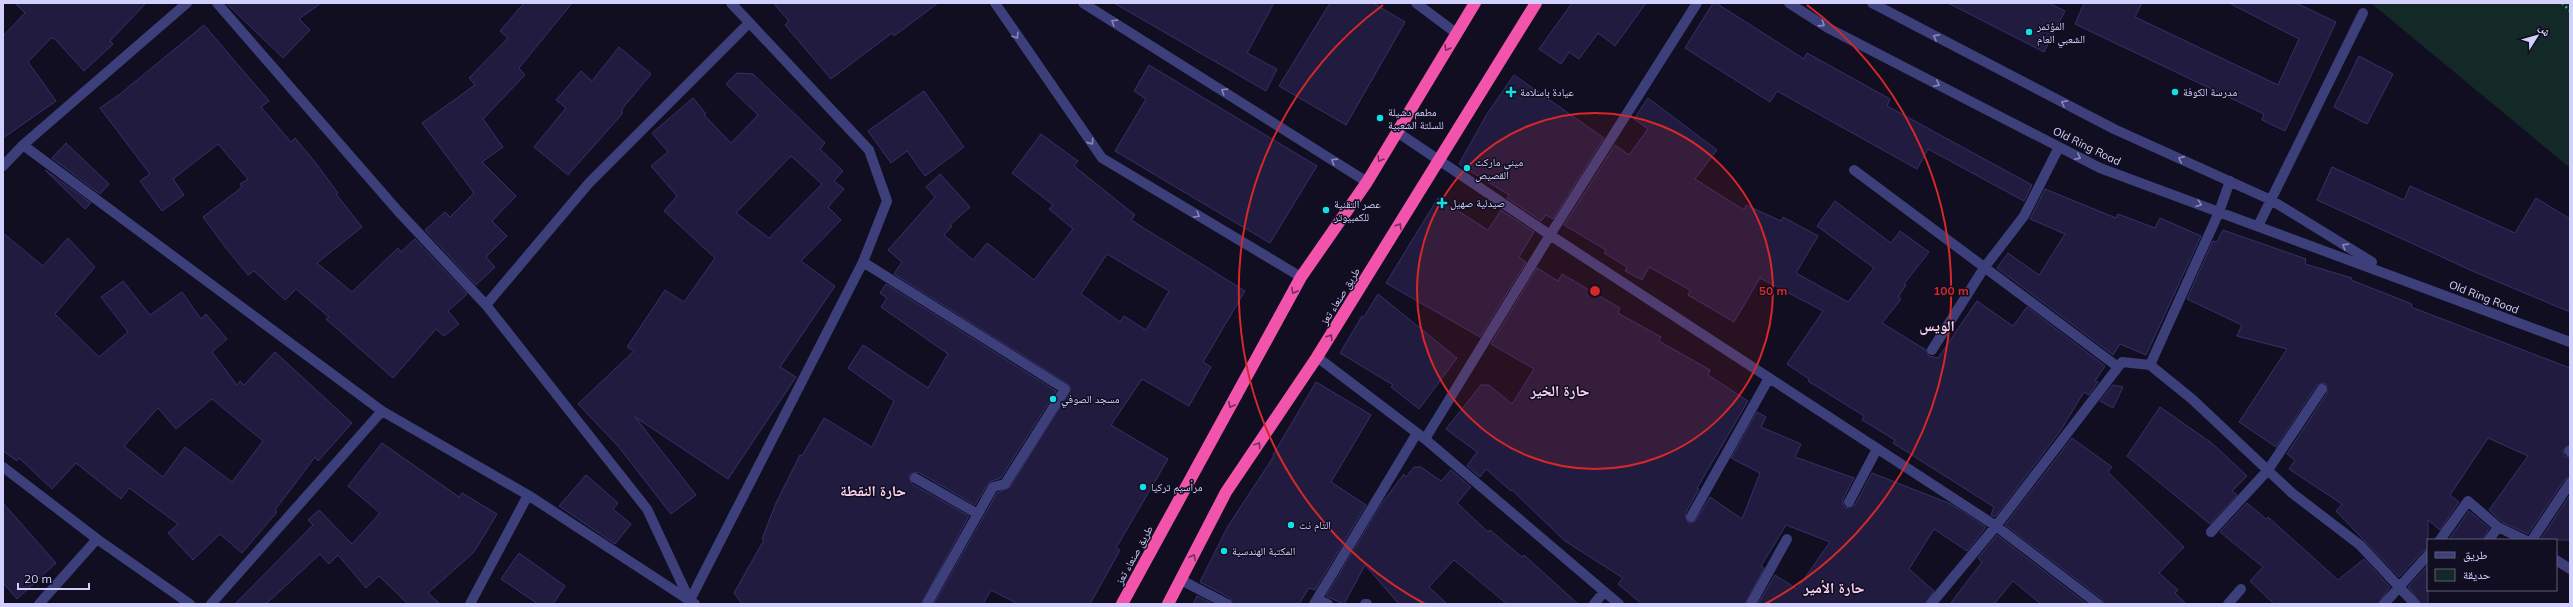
<svg xmlns="http://www.w3.org/2000/svg" width="2573" height="607" font-family="Mulish,'Noto Naskh Arabic',sans-serif">
	<rect width="100%" height="100%" fill="#100e20"/>
	<path fill="#122927" d="M2371,3h199v165z"/>
	<path fill="#211c3f" stroke="#373069" fill-rule="evenodd" d="M15,3h131l-36,38 3,3 -29,27 -29,-32 -4,-1 -23,24 28,39 -53,37v-102l22,-23z
		M226,3h95l-22,16 11,11 -27,28z
		M524,3h48l-53,65 6,7 -42,44 20,28 -21,15 34,34 -24,25 15,15 -21,21 9,10 -19,18 -51,-55 20,-18 5,5 24,-24 -52,-70 53,-38 -6,-7 39,-40 -8,-7z
		M773,3h165l-44,33 -2,-3 -61,46 -46,-54 4,-4z
		M1114,3h160l-27,50 30,16 -11,22z
		M1330,3h43l32,19 -59,103 -67,-39z
		M1572,3h74l-31,43 -17,-13 -19,26 -10,-7 -8,12 -22,-15z
		M1713,3h3l88,56 3,-6 83,46 -3,7 145,79 -8,16 -96,-52 -11,20 -140,-78 -7,11 -85,-54z
		M1948,3h101l16,8 -21,41z
		M2084,3h58l-7,14 143,68 21,-46 -70,-36h67l40,19 -51,109 -23,-11 2,-6 -189,-90z
		M204,25l65,76 -8,6 30,35 4,-4 20,24 23,31 -2,1 26,33 -45,36 35,29 46,-44 3,4 14,-13 52,55 -19,17 11,13 -15,12 -8,-7 -43,49 -67,-59 3,-2 -33,-28 -11,11 -31,-29 -6,4 -22,-27 -23,-31 39,-30 -2,-3 8,-5 -30,-35 -45,35 11,16 -22,16 -22,-30 10,-7 -50,-66 20,-14z
		M619,47l32,27 -29,35v5l-54,61 -34,-28 32,-39 -10,-8 25,-29 11,10z
		M2359,56l34,18 -26,50 -33,-17z
		M1149,65l168,101 -47,77 -155,-92 31,-52 -12,-8z
		M737,73l16,1 72,69 -5,6 23,22 -9,10 10,8 -16,18 13,13 -40,41 34,25 -55,81 16,10 -68,102 -93,-62 61,78 -25,19 -53,-68 -40,-42 56,-53 -7,-4 38,-57 19,12 31,-44 -51,-47 13,-15 -26,-30 17,-14 -16,-19 41,-35 13,16 -2,1 27,28 27,-28 -32,-31zM791,156l31,28 -53,54 -33,-25z
		M1514,75l90,63 -51,81 -7,-4 -5,6 -34,-23 2,-3 -50,-31 28,-50z
		M924,91l40,56 -39,29 -18,-25 -16,12 -23,-32z
		M1648,98l69,52 -22,29 49,31 2,-5 35,16 2,-4 35,19 -22,37 52,29 26,-34 -57,-42 18,-25 56,42 9,-12 29,21 -25,32 2,1 -8,12 3,2 -19,24 44,27 3,6 9,2 39,-57 36,25 14,-19 78,59 -10,15 3,1 -9,13 -5,-3 -23,38 -66,87 -4,-2 3,-8 -101,-64 2,-3 -33,-20 2,-4 -56,-35 1,-2 -22,-15 36,-53 -63,-33 -26,44 -46,-27 2,-5 -41,-23 -7,13 -17,-9 2,-4 -23,-14 2,-3 -42,-25 51,-80 14,10 19,-26 -14,-10z
		M1041,134l37,27 -4,5 61,49 -4,5 114,71 -42,71 8,5 -22,39 -47,-27 -31,46 57,34 -52,89 4,2 -30,54h-72l-27,-14 -8,14h-49l63,-111 13,-6 61,-98 -3,-5 -174,-110 8,-12 -14,-12 47,-53 -9,-10 14,-13 30,33 -20,18 2,1 -8,9 29,25 14,-17 47,37 39,-51 -24,-20 4,-4 -41,-32zM1107,254l62,37 -23,39 -22,-14 -4,6 -39,-28z
		M66,143l43,41 -9,10 -48,-36z
		M2332,167l72,33 6,-14 105,47 21,-35 34,21v93l-93,-39 -160,-73z
		M45,170l46,33 -6,6z
		M2045,189l71,29 2,-4 37,14 5,-10 41,18 -55,119 -26,-11 -7,11 -116,-87 11,-15 31,22 26,-41 -35,-15z
		M1438,198l50,32 13,-20 33,22 -15,25 7,5 -46,75 -94,-54z
		M2223,230l83,29 -1,5 47,14 -1,2 61,24 -1,3 159,61v77l-7,5 1,6 6,2v19l-5,2 -37,55 -26,-12 -13,-12 39,-54 -40,-18 -38,57 9,7 -19,28 -12,-10v29l-5,2 -24,26 -63,-66 6,-7 -53,-35 6,-9 -8,-6 40,-61 -1,-9 -4,-1 -5,2 -41,62 -37,-25 48,-73 -50,-13 5,-11 -55,-26 26,-58 4,1z
		M3,233l40,33 25,-28 27,29 -40,47 44,43 29,-25 -27,-35 22,-16 27,34 32,-23 19,27 5,-5 21,25 -15,13 25,33 3,-4 4,4 31,-33 77,71 -34,38 -3,-4 -40,53 2,2 -35,41 -22,-19 -27,26 -25,-27 10,-9 -49,-36 -8,11 -45,-36 -24,26 -33,-31 -2,3 -14,-10zM212,399l51,42 -31,41 -47,-35 -22,30 -39,-31 34,-38 18,21z
		M1537,268l21,13 4,-7 58,34 -2,5 43,24 -2,4 51,29 -2,5 40,26 -51,87 2,1 -14,25 3,8 3,1 5,-3 14,-23 32,22 18,-46 -29,-15 26,-46 9,5 -5,10 40,17 -6,13 59,21 -11,21v6l3,3 9,-3 17,-32 79,31 35,23 -19,24 -33,-22 -25,40 25,22 -9,13h-167l17,-29 22,14 33,-47 -44,-17 -25,41 3,2 -19,36h-103l-24,-20 5,-6 -58,-37 -53,-51 -1,1 -25,-22 -6,8 -13,-11 10,-14 -31,-23 35,-44h8l23,19 22,-35 -43,-25z
		M886,284l170,107 -55,87 -12,4 -14,23 -57,-33 -8,2 -1,4 3,6 57,32 -48,88h-179l-8,-11 30,-53 -2,-1 14,-36 24,-48 2,1 22,-38 48,29 22,-46 -46,-33 15,-23 65,43 20,-34 -67,-47 6,-9 -7,-5z
		M1378,294l79,64 -38,51 -28,-22 2,-2 -53,-32 22,-37 2,1z
		M1316,382l55,33 -40,67 35,23 -51,85 -6,-2 -10,16h-66l-3,-6 -30,-16 28,-56 46,-70 -1,-1z
		M2113,385l10,2 -10,21 -13,-7z
		M2160,407l53,37 34,32 -15,15 5,4 -27,29 -83,-68z
		M2072,438l40,29 -4,5 76,75 -25,26 19,17 -3,3 11,11h-82l-2,-5 -97,-74z
		M382,443l77,54 3,-4 35,21 -23,38 -46,41 12,11h-32l-29,-28 -13,12 -28,-33 -9,9 -9,-10 -54,50h-31l78,-79 -5,-5 11,-10 33,34 28,-31 -32,-27z
		M1414,467h7l20,14 10,-11 20,17 -14,16 31,29 2,-2 32,27 2,-2 54,49h-71l-53,-44 -25,27 18,17h-48l-34,-39 -21,39 -18,-8 56,-93 22,-29 2,3z
		M586,475l32,28 -5,6 18,15 -16,20 -56,-38z
		M2570,495v45h-30z
		M3,503l53,60 -39,36 -14,-16z
		M2247,503l19,16 2,-2 70,63 26,-21 26,28 -12,17h-104l-24,-23 13,-14 -43,-35z
		M2469,511l20,17 -6,12h-31l-2,-2z
		M1997,535l90,69h-46l-28,-23 -19,23h-44l32,-42 -4,-4z
		M519,553l46,33 -12,18h-15l-37,-25z
		M2428,565v39h-7l-13,-17z
		M1197,596l16,8h-20z"/>
	<g fill="none" stroke-linecap="round" stroke-linejoin="round">
		<path stroke="#37a99b" stroke-width="2.5" stroke-dasharray="2 3" stroke-linecap="butt" d="M2562,3l8,8"/>
		<path stroke="#3d3f7b" stroke-width="10" d="M217,3l181,208 88,94 161,204 43,92
			M995,3l107,155 199,119
			M1083,3l284,179
			M1416,3l40,30
			M1789,3l39,25 272,140 470,174
			M1872,3l242,126 157,71 101,62
			M1397,132l153,103 446,291 102,78
			M23,145l359,266 146,84 167,109
			M3,166l20,-21 164,-142
			M1854,170l264,197
			M2258,226l105,-213
			M863,262l202,127 -60,95 -12,3 -66,117
			M486,305l103,-122 159,-159
			M1932,350l52,-82 40,-52 35,-69
			M1317,357l108,82 194,165
			M2150,365l69,-153 11,-31
			M1425,439l125,-204 147,-232
			M2569,451l1,1
			M3,467l94,72 93,65
			M915,478l63,36
			M1849,502l28,-53
			M1691,517l78,-139
			M2498,527l27,13
			M2211,532l57,-62 54,-81
			M2440,540l28,-39 30,26 -9,13
			M2532,540l38,-57
			M2556,560l14,9
			M1181,580l46,24
			M1317,599l11,5
			M39,604l58,-65
			M211,604l171,-193
			M470,604l58,-109
			M688,604l175,-342 24,-61 -18,-51 -138,-147
			M1314,604l103,-171
			M1365,604h2
			M1594,604l10,-12
			M1751,604l36,-65
			M1931,604l65,-78 126,-164 28,3 42,34 100,94 68,52 55,59
			M2228,604l13,-15
			M2384,604l44,-49"/>
		<path stroke="#f354ab" stroke-width="12" d="M1122,604l179,-327 66,-95 108,-179
			M1168,604l58,-112 91,-135 219,-354"/>
	</g>
	<defs><path id="oneway-chevron" d="M-2-3.5L2.5 0L-2 3.5" fill="none" stroke-width="1.6" stroke-linecap="round" stroke-linejoin="round"/></defs>
	<g stroke="#8888bc">
		<use href="#oneway-chevron" transform="translate(1114 22) rotate(-148)"/>
		<use href="#oneway-chevron" transform="translate(1822 24) rotate(33)"/>
		<use href="#oneway-chevron" transform="translate(1016 36) rotate(57)"/>
		<use href="#oneway-chevron" transform="translate(1936 37) rotate(-152)"/>
		<use href="#oneway-chevron" transform="translate(1937 84) rotate(27)"/>
		<use href="#oneway-chevron" transform="translate(1224 91) rotate(-148)"/>
		<use href="#oneway-chevron" transform="translate(2064 103) rotate(-152)"/>
		<use href="#oneway-chevron" transform="translate(1091 142) rotate(55)"/>
		<use href="#oneway-chevron" transform="translate(2078 157) rotate(27)"/>
		<use href="#oneway-chevron" transform="translate(2181 159) rotate(-156)"/>
		<use href="#oneway-chevron" transform="translate(1334 161) rotate(-148)"/>
		<use href="#oneway-chevron" transform="translate(2199 204) rotate(20)"/>
		<use href="#oneway-chevron" transform="translate(1197 215) rotate(31)"/>
		<use href="#oneway-chevron" transform="translate(2345 246) rotate(-148)"/>
	</g>
	<g stroke="#762e5f">
		<use href="#oneway-chevron" transform="translate(1447 48) rotate(121)"/>
		<use href="#oneway-chevron" transform="translate(1380 159) rotate(121)"/>
		<use href="#oneway-chevron" transform="translate(1399 226) rotate(-58)"/>
		<use href="#oneway-chevron" transform="translate(1294 291) rotate(119)"/>
		<use href="#oneway-chevron" transform="translate(1330 337) rotate(-58)"/>
		<use href="#oneway-chevron" transform="translate(1231 405) rotate(119)"/>
		<use href="#oneway-chevron" transform="translate(1258 445) rotate(-56)"/>
		<use href="#oneway-chevron" transform="translate(1193 557) rotate(-63)"/>
	</g>
	<circle cx="1595" cy="291" r="178" fill="#d62828" fill-opacity=".12"/>
	<g fill="none" stroke="#d62828" stroke-width="2">
		<circle cx="1595" cy="291" r="178"/>
		<path d="M1425 604A356 356 0 0 1 1383 5M1807 5A356 356 0 0 1 1765 604"/>
	</g>
	<g fill="#11e0e7" stroke="#100e20" stroke-width="1.5">
		<circle cx="2029" cy="32" r="4"/>
		<path d="M1509 86h4v4h4v4h-4v4h-4v-4h-4v-4h4z"/>
		<circle cx="2175" cy="92" r="4"/>
		<circle cx="1380" cy="118" r="4"/>
		<circle cx="1467" cy="168" r="4"/>
		<path d="M1440 197h4v4h4v4h-4v4h-4v-4h-4v-4h4z"/>
		<circle cx="1326" cy="210" r="4"/>
		<circle cx="1053" cy="399" r="4"/>
		<circle cx="1143" cy="487" r="4"/>
		<circle cx="1291" cy="525" r="4"/>
		<circle cx="1224" cy="551" r="4"/>
	</g>
	<g text-anchor="middle" stroke-width="3" stroke-linejoin="round" paint-order="stroke">
		<g font-size="11" fill="#d2d0fc" stroke="#100e20" text-anchor="start">
			<text x="2037" y="30">المؤتمر<tspan x="2037" dy="13">الشعبي العام</tspan></text>
			<text x="1520" y="96">عيادة باسلامة</text>
			<text x="2183" y="96">مدرسة الكوفة</text>
			<text x="1388" y="116">مطعم دشيلة<tspan x="1388" dy="13">للسلتة الشعبية</tspan></text>
			<text x="1475" y="166">ميني ماركت<tspan x="1475" dy="13">القصيص</tspan></text>
			<text x="1450" y="207">صيدلية صهيل</text>
			<text x="1334" y="208">عصر التقنية<tspan x="1334" dy="13">للكمبيوتر</tspan></text>
			<text x="1061" y="403">مسجد الصوفي</text>
			<text x="1151" y="491">مرأسيم تركيا</text>
			<text x="1299" y="529">التام نت</text>
			<text x="1232" y="555">المكتبة الهندسية</text>
		</g>
		<g font-size="11" fill="#d2d0fc" stroke="#100e20">
			<text transform="translate(2087 146) rotate(26)" y="4">Old Ring Road</text>
			<text transform="translate(1340 296) rotate(-58)" y="4">طريق صنعاء تعز</text>
			<text transform="translate(2484 297) rotate(21)" y="4">Old Ring Road</text>
			<text transform="translate(1134 555) rotate(-61)" y="4">طريق صنعاء تعز</text>
		</g>
		<g font-size="15" font-weight="bold" fill="#fcd2ef" stroke="#100e20">
			<text x="1937" y="331">الويس</text>
			<text x="1560" y="396">حارة الخير</text>
			<text x="873" y="496">حارة النقطة</text>
			<text x="1834" y="593">حارة الأمير</text>
		</g>
	</g>
	<circle cx="1595" cy="291" r="6" fill="#d62828" stroke="#100e20" stroke-width="2"/>
	<g font-size="12" text-anchor="middle" font-weight="bold" fill="#d62828" stroke="#100e20" stroke-width="3" stroke-linejoin="round" paint-order="stroke">
		<text x="1773" y="295">50 m</text>
		<text x="1951" y="295">100 m</text>
	</g>
	<rect width="2573" height="607" fill="none" stroke="#d2d0fc" stroke-width="8"/>
	<rect x="2427" y="539" width="130" height="52" fill="#100e20" stroke="#5e5c78"/>
	<rect x="2435" y="552" width="20" height="6" fill="#3d3f7b" stroke="#5e5c78"/>
	<text x="2463" y="559" font-size="12" fill="#d2d0fc">طريق</text>
	<rect x="2435" y="569" width="20" height="12" fill="#122927" stroke="#5e5c78"/>
	<text x="2463" y="579" font-size="12" fill="#d2d0fc">حديقة</text>
	<g transform="translate(2537 36) rotate(53)" stroke="#100e20" stroke-width="3" paint-order="stroke">
	<path d="M0-3L7 15L0 10L-7 15Z" fill="#d2d0fc"/>
	<text y="-6" font-size="11" font-weight="bold" text-anchor="middle" fill="#d2d0fc">ش</text>
	</g>
	<path d="M18 583v6h71v-6" fill="none" stroke="#d2d0fc" stroke-width="2"/>
	<text x="24" y="583" font-size="12" fill="#d2d0fc" stroke="#100e20" stroke-width="3" paint-order="stroke">20 m</text>
</svg>
